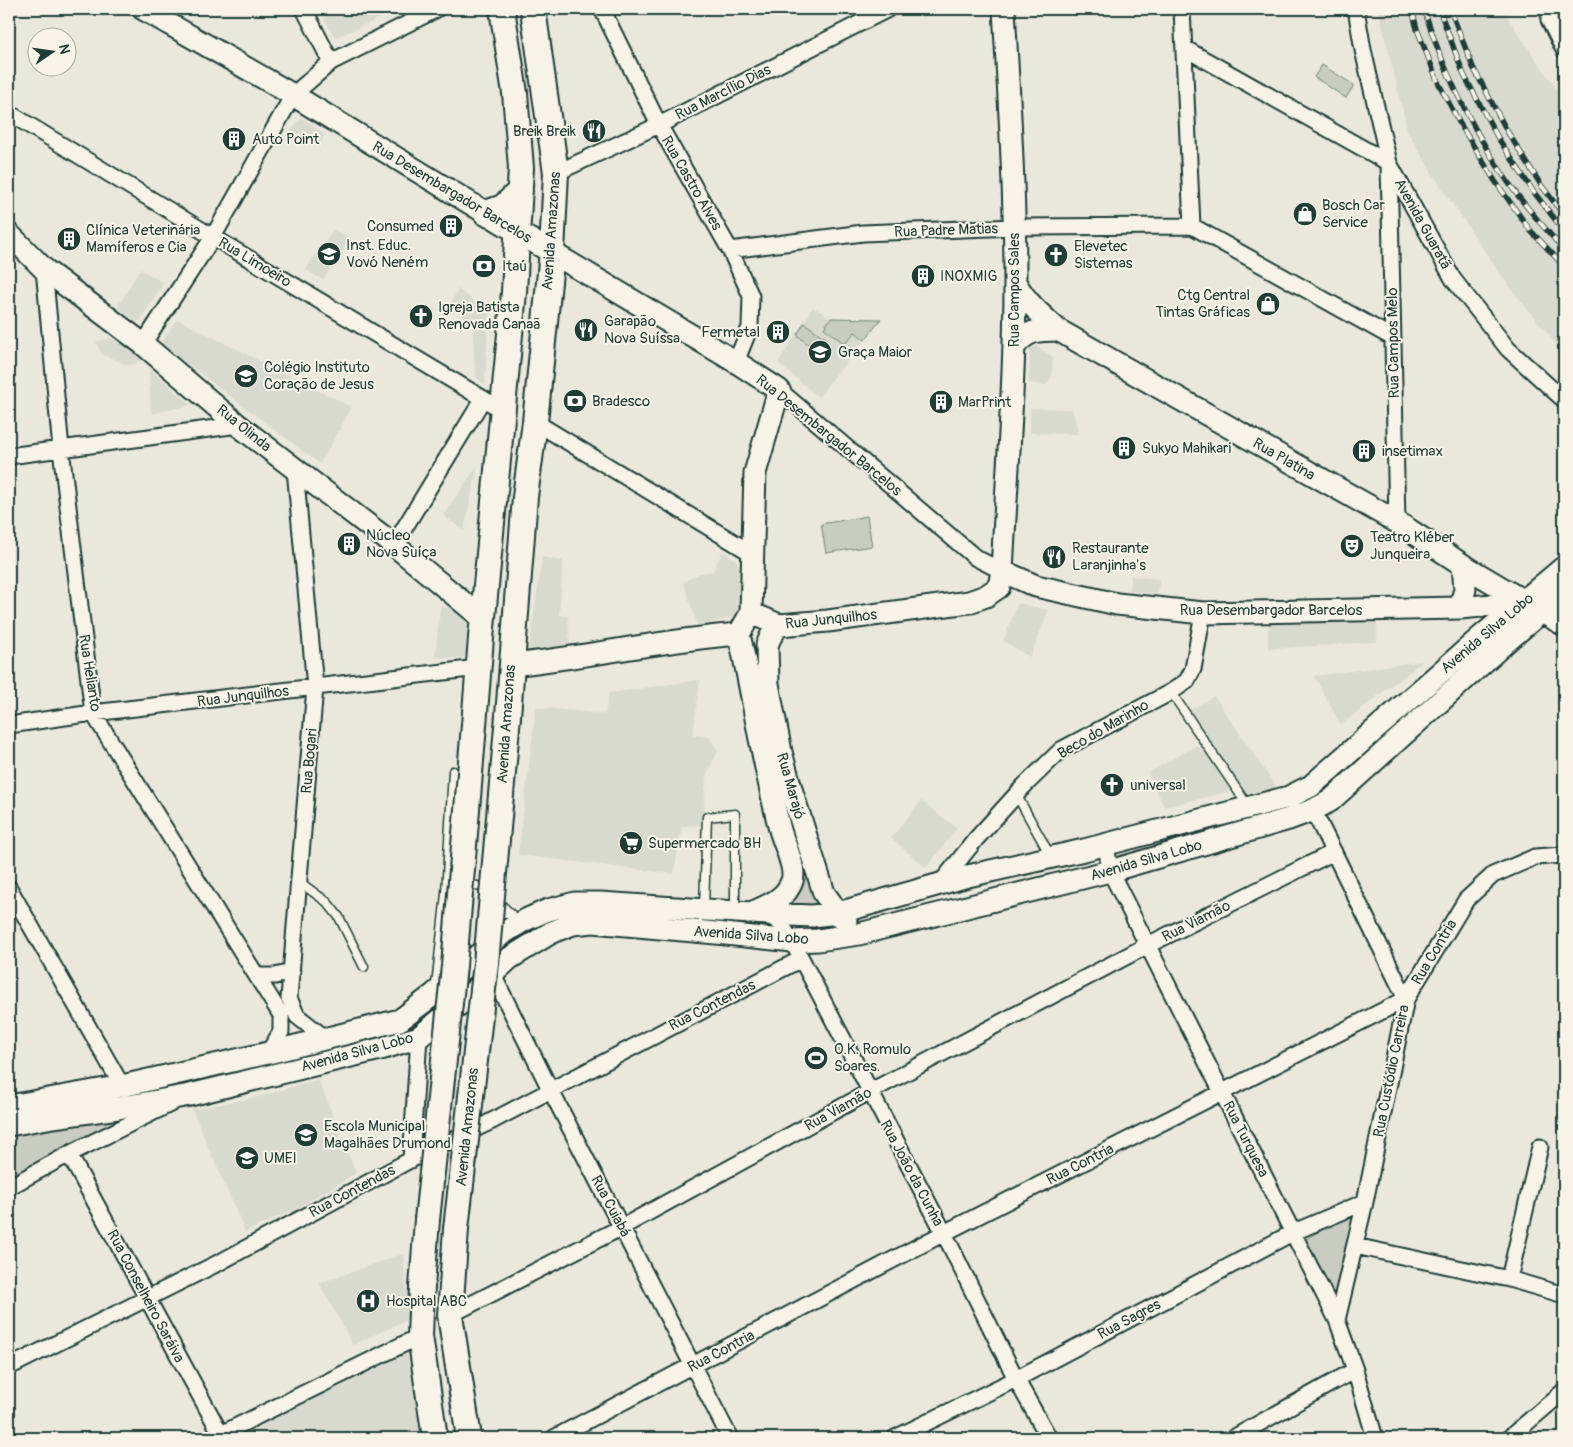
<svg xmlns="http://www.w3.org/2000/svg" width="1573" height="1447" font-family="Pangolin,sans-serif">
	<rect width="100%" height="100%" fill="#eae8dd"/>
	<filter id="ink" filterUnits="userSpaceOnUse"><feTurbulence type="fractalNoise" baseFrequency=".02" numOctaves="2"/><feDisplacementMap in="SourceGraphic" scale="10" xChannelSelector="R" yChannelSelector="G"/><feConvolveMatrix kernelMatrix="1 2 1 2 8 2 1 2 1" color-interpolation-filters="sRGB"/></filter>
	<g filter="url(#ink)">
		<path fill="#d9dacf" d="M320,9h81l-64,28 -4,-2z
			M1378,9h124l62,91v254l-59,-73 -70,-103 -27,-46z
			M302,118l23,16 -5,11 -11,-7 -4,9 -20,-10z
			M333,230l18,8 -28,42 -18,-10z
			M140,269l24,14 -26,40 -21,-16z
			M458,289l31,24 -4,71 -9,-6 -2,-21 -1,-32 -23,-20z
			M813,307l18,11 50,1 -63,78 -40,-34z
			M177,319l175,88 -32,57 -159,-120z
			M117,338l26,21 -14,7 -28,-12 -5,-13z
			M1036,346l17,11 -1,20 -6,8 -17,-2 1,-36z
			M149,368l42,37 -40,9z
			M1030,408l42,1 7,25 -49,-1z
			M478,465l-14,66 -21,-16z
			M723,551l15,11 13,51 -53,13 -15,-44 17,-9 13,-2z
			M542,557l21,4 -4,54 9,2 2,28 -41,5z
			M1131,576l28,3 -1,15 -28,-3z
			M1018,603l31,7 -19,47 -27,-16z
			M459,606l13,11 9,21 -19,21 -27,-2 5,-50z
			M1377,620v22l-109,7v-25z
			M1423,661l-82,64 -27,-49z
			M700,680l-7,55 16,2 9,14 -12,25 -3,49 -21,1 -8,48 -156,-19 18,-148 69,7 4,-21z
			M1214,696l63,92 -32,9 -57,-86z
			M1197,745l39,45 -72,17 -16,-34z
			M921,801l36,27 -31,40 -35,-30z
			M318,1079l38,94 -56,34 -55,25 -53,-123 66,-12z
			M403,1254l6,65 -56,26 -34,-62z
			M409,1350l13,88h-85l-6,-2 -5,2h-86l-3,-4z"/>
		<path fill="#c8ccc1" stroke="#74847a" d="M1322,65l32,20 -8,13 -32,-21z
			M831,318l50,1 -16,21 -10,-8 -10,12 -21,-16z
			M804,323l23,16 -8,14 -22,-18z
			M867,516l5,30 -46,7 -5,-29z
			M789,806l33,97 -21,3 -19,-2z
			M128,1116l-119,64v-45l48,-10z
			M1358,1210l-22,93 -32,-63z"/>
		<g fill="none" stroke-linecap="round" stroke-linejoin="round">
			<g stroke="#1f3d34" stroke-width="11">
				<path id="lane" d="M1171,692l77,114
					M1016,794l34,61
					M298,881l29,21 12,15 25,50
					M463,886c8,-3 19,0 26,7
					M704,908l3,-91 28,-3v97
					M492,914h19l-14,-13
					M436,986l10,-93 7,-122"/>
			</g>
			<g stroke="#1f3d34" stroke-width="19">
				<path id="street" d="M304,9l27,53
					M602,9l57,116 71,125 21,46 -1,31 -14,35
					M1182,9l10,217
					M1356,9l7,41 26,113 64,116 55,70 56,51
					M1550,9l-1,11 15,30
					M1184,48l205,115 8,359
					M9,113l204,124 289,173
					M556,173l103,-48 229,-116
					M730,250l133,-17 152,-6 177,-1 201,112
					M44,269l17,180 32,264 188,302v17l-13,21
					M143,344l70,-107 80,-142 38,-33 106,-53
					M779,390l197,168 26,13
					M535,422l218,132
					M9,456l229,-31
					M295,469l20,218 -26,311 8,18 28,22
					M394,545l89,-146
					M9,725l84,-12 385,-45
					M1313,810l93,189 -41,203 -28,118
					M1106,844l4,27 227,449 18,50 20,68
					M940,884l36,-45 48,-53 37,-36 110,-58 16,-11 6,-12 10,-56
					M9,888l113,198
					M767,914l13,9 12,18 152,292 72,146 33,59
					M492,973l58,116 180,349
					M257,976h18l17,-4
					M69,1154l154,284
					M411,1160l8,-123
					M9,1187l60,-33 103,-51
					M1355,1246l154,33 55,16
					M1509,1279l31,-132
					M450,1315l172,-88 247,-135 279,-147 186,-93
					M9,1367l213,-106 190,-102 78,-37 311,-163
					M213,1438l207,-102
					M554,1438l390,-205 462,-234 60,-99 27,-25 42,-18 29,-2
					M895,1438l121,-59 278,-147 71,-30
					M1233,1438l122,-68
					M1509,1438l55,-47"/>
			</g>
			<g stroke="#1f3d34" stroke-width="25">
				<path id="secondary" d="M143,9l150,86 226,138 217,129 43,28 -24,83 -4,140 -12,21c-76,6 -152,23 -228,31
					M9,234l35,35 99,75 95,81 156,120 88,73
					M1015,282c11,20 26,33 43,48l339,192 66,43 101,60
					M1014,347c13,-17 24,-17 44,-17
					M1002,571l34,15 81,18 86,9 257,-5 64,-6
					M1460,608l5,-19 -2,-24
					M751,613l28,12 49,-4 141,-19 17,-6 13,-9 3,-16c5,-96 13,-193 13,-290 0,-91 -6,-182 -11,-272
					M779,625l-8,11 -4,9 1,39 13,68 11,40 32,101 14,20 8,8
					M739,634c8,35 14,70 21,105 6,29 12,58 19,87 3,15 18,41 13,55 -6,18 -25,25 -41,32
					M9,1106l113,-20 146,-33 132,-33 33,-25 69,-61 21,-13 25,-11 27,-7h25l167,11 45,2 26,-3 130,-37 116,-26 205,-53 22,-11 171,-150 82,-69
					M9,1125l44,-8 65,-9 72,-13 194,-47 35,-11 42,-34 49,-45 42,-26 21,-8 20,-2 123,11 76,8 26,-1 41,-6 251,-63 179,-52 24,-9 17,-9 176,-159 58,-49"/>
			</g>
			<g stroke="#1f3d34" stroke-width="28">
				<path id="primary" d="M486,213l17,-6 17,-16
					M508,716l17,-219 10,-75 17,-170 4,-79 -23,-164
					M474,725l7,-87 33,-346 7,-124 -6,-75 -13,-84
					M427,1220l-5,67 -2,49 15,102
					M456,1229l-6,86 19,123"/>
			</g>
			<use href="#lane" stroke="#f7f3e8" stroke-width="8"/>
			<use href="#street" stroke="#f7f3e8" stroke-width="15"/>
			<use href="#secondary" stroke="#f7f3e8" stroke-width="21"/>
			<use href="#primary" stroke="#f7f3e8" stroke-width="24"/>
			<g stroke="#1f3d34" stroke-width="5.5">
				<path id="rail" d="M1412,9l5,20 21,53 22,42 35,57 35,49 34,36
					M1424,9c18,58 45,114 78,164 18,28 41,53 62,77
					M1439,9l25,66 34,63 35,53 31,40
					M1450,9l23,58 34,64 34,54 23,30"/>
			</g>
			<use href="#rail" stroke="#f7f3e8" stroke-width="4" stroke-dasharray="11" stroke-linecap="butt"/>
			<g stroke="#1f3d34" stroke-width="28" stroke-linecap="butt">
				<path id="primary-bridge" d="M427,1220l27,-254 20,-241
					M456,1229l30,-266 22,-247"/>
			</g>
			<use href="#primary-bridge" stroke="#f7f3e8" stroke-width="24"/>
		</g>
	</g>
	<defs>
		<g id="restaurant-disc" transform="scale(1.25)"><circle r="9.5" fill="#1f3d34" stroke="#f7f3e8"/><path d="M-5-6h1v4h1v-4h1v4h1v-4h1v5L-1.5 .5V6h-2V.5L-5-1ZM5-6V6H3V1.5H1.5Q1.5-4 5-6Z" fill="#fff"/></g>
		<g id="building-disc" transform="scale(1.25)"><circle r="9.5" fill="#1f3d34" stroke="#f7f3e8"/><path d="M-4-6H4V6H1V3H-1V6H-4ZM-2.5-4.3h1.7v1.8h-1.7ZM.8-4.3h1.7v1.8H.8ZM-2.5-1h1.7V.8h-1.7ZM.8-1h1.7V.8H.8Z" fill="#fff"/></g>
		<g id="shop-disc" transform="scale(1.25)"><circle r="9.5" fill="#1f3d34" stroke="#f7f3e8"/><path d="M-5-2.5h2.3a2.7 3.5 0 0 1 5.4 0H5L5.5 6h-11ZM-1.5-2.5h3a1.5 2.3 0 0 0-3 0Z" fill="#fff"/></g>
		<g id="school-disc" transform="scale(1.25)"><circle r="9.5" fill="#1f3d34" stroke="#f7f3e8"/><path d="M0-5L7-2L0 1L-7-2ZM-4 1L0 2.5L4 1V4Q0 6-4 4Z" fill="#fff"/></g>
		<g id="church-disc" transform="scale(1.25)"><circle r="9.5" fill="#1f3d34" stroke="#f7f3e8"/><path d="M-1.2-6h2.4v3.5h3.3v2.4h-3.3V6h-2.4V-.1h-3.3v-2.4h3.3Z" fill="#fff"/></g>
		<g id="bank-disc" transform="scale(1.25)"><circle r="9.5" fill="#1f3d34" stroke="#f7f3e8"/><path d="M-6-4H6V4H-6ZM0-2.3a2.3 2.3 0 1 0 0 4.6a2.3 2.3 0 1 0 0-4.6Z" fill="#fff"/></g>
		<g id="theatre-disc" transform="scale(1.25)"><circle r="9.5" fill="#1f3d34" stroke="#f7f3e8"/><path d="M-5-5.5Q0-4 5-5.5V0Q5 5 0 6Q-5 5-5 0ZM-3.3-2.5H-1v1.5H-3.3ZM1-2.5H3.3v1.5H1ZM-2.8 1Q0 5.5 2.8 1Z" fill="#fff"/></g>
		<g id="supermarket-disc" transform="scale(1.25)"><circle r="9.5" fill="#1f3d34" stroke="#f7f3e8"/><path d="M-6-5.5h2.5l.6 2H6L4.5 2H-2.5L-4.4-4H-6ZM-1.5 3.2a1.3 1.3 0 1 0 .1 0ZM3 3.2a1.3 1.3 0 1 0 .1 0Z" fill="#fff"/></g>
		<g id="stadium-disc" transform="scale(1.25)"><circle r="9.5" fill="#1f3d34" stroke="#f7f3e8"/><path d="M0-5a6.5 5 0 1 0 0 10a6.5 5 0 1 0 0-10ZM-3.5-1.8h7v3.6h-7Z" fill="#fff"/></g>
		<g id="hospital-disc" transform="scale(1.25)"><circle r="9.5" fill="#1f3d34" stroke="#f7f3e8"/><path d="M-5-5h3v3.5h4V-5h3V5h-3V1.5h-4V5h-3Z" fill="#fff"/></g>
	</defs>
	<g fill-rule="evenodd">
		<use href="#restaurant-disc" x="594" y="131"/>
		<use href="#building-disc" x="234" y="139"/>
		<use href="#shop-disc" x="1305" y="214"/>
		<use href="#building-disc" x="451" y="226"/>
		<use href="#building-disc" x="69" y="239"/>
		<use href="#school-disc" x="329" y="254"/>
		<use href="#church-disc" x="1056" y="255"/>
		<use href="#bank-disc" x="484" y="266"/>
		<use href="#building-disc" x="923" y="276"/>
		<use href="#shop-disc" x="1268" y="304"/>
		<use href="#church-disc" x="421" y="316"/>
		<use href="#restaurant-disc" x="586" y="330"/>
		<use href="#building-disc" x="778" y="332"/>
		<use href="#school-disc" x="820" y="352"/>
		<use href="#school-disc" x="246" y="376"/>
		<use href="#bank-disc" x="575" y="401"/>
		<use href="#building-disc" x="941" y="402"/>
		<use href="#building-disc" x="1124" y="448"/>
		<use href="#building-disc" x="1364" y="451"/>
		<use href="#building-disc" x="349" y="544"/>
		<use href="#theatre-disc" x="1352" y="546"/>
		<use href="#restaurant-disc" x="1054" y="557"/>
		<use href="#church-disc" x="1112" y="785"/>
		<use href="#supermarket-disc" x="631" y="843"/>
		<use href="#stadium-disc" x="816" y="1058"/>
		<use href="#school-disc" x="306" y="1135"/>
		<use href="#school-disc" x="247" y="1158"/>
		<use href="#hospital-disc" x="368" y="1301"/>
	</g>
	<g text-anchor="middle" stroke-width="4" stroke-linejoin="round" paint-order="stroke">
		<g font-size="15" fill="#1f3d34" stroke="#f7f3e8">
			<text transform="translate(723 92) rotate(-27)" y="5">Rua Marcílio Dias</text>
			<text transform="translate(692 183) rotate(60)" y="5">Rua Castro Alves</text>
			<text transform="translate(452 192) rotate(31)" y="5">Rua Desembargador Barcelos</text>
			<text transform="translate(1423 224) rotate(61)" y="5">Avenida Guaratã</text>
			<text transform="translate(946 230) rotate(-2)" y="5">Rua Padre Matias</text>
			<text transform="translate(551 231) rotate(-86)" y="5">Avenida Amazonas</text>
			<text transform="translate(255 262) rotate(31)" y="5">Rua Limoeiro</text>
			<text transform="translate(1014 290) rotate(-90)" y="5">Rua Campos Sales</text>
			<text transform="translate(1393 343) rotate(-91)" y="5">Rua Campos Melo</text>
			<text transform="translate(244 428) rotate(39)" y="5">Rua Olinda</text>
			<text transform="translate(829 435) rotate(39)" y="5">Rua Desembargador Barcelos</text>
			<text transform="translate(1284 459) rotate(30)" y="5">Rua Platina</text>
			<text x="1271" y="615">Rua Desembargador Barcelos</text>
			<text transform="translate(831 619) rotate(-6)" y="5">Rua Junquilhos</text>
			<text transform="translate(1487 633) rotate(-40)" y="5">Avenida Silva Lobo</text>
			<text transform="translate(90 673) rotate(81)" y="5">Rua Helianto</text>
			<text transform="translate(243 696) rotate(-7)" y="5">Rua Junquilhos</text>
			<text transform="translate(506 724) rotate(-86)" y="5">Avenida Amazonas</text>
			<text transform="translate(1103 729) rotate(-30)" y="5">Beco do Marinho</text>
			<text transform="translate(309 761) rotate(-85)" y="5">Rua Bogari</text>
			<text transform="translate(791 786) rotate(74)" y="5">Rua Marajó</text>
			<text transform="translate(1146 860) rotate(-16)" y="5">Avenida Silva Lobo</text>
			<text transform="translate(1196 921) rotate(-27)" y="5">Rua Viamão</text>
			<text transform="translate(751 935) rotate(4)" y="5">Avenida Silva Lobo</text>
			<text transform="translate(1434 952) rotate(-59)" y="5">Rua Contria</text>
			<text transform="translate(712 1005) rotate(-27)" y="5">Rua Contendas</text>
			<text transform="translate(357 1052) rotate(-15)" y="5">Avenida Silva Lobo</text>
			<text transform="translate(1391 1071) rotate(-79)" y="5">Rua Custódio Carreira</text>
			<text transform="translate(838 1109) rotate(-29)" y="5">Rua Viamão</text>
			<text transform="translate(467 1127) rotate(-84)" y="5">Avenida Amazonas</text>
			<text transform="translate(1246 1139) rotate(63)" y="5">Rua Turquesa</text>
			<text transform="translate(1080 1164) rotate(-27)" y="5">Rua Contria</text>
			<text transform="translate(912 1173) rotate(62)" y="5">Rua João da Cunha</text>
			<text transform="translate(352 1191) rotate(-28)" y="5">Rua Contendas</text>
			<text transform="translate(611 1206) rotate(62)" y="5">Rua Cuiabá</text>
			<text transform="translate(146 1296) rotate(62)" y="5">Rua Conselheiro Saráiva</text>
			<text transform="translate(1129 1319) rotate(-28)" y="5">Rua Sagres</text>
			<text transform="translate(721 1351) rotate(-28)" y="5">Rua Contria</text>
		</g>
		<g font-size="15" fill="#1f3d34" stroke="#f7f3e8" text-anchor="start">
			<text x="576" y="136" text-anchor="end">Breik Breik</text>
			<text x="252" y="144">Auto Point</text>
			<text x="1322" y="210">Bosch Car<tspan x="1322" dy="17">Service</tspan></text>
			<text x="434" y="231" text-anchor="end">Consumed</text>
			<text x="86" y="235">Clínica Veterinária<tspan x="86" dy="17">Mamíferos e Cia</tspan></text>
			<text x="346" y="250">Inst. Educ.<tspan x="346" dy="17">Vovó Neném</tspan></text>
			<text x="1074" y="251">Elevetec<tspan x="1074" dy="17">Sistemas</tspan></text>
			<text x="502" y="271">Itaú</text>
			<text x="940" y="281">INOXMIG</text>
			<text x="1250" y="300" text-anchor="end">Ctg Central<tspan x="1250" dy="17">Tintas Gráficas</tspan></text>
			<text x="438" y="312">Igreja Batista<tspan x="438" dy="17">Renovada Canaã</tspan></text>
			<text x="604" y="326">Garapão<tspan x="604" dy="17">Nova Suíssa</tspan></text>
			<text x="760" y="337" text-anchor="end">Fermetal</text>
			<text x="838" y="357">Graça Maior</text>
			<text x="264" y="372">Colégio Instituto<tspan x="264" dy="17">Coração de Jesus</tspan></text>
			<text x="592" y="406">Bradesco</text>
			<text x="958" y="407">MarPrint</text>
			<text x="1142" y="453">Sukyo Mahikari</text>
			<text x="1382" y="456">insetimax</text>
			<text x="366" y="540">Núcleo<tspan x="366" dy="17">Nova Suíça</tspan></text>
			<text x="1370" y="542">Teatro Kléber<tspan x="1370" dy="17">Junqueira</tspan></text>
			<text x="1072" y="553">Restaurante<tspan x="1072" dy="17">Laranjinha's</tspan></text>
			<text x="1130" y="790">universal</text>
			<text x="648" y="848">Supermercado BH</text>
			<text x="834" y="1054">O.K. Romulo<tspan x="834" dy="17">Soares.</tspan></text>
			<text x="324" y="1131">Escola Municipal<tspan x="324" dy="17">Magalhães Drumond</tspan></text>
			<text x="264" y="1163">UMEI</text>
			<text x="386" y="1306">Hospital ABC</text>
		</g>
	</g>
	<rect width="1573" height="1447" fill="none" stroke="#f7f3e8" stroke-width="30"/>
	<rect x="15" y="15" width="1543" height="1417" fill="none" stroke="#1f3d34" stroke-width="2" filter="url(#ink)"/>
	<g transform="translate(52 52) rotate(77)"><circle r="24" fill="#f7f3e8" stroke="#a1aaa0"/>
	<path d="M0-4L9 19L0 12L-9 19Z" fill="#1f3d34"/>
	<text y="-8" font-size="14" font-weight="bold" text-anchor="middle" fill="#1f3d34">N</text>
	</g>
</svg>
